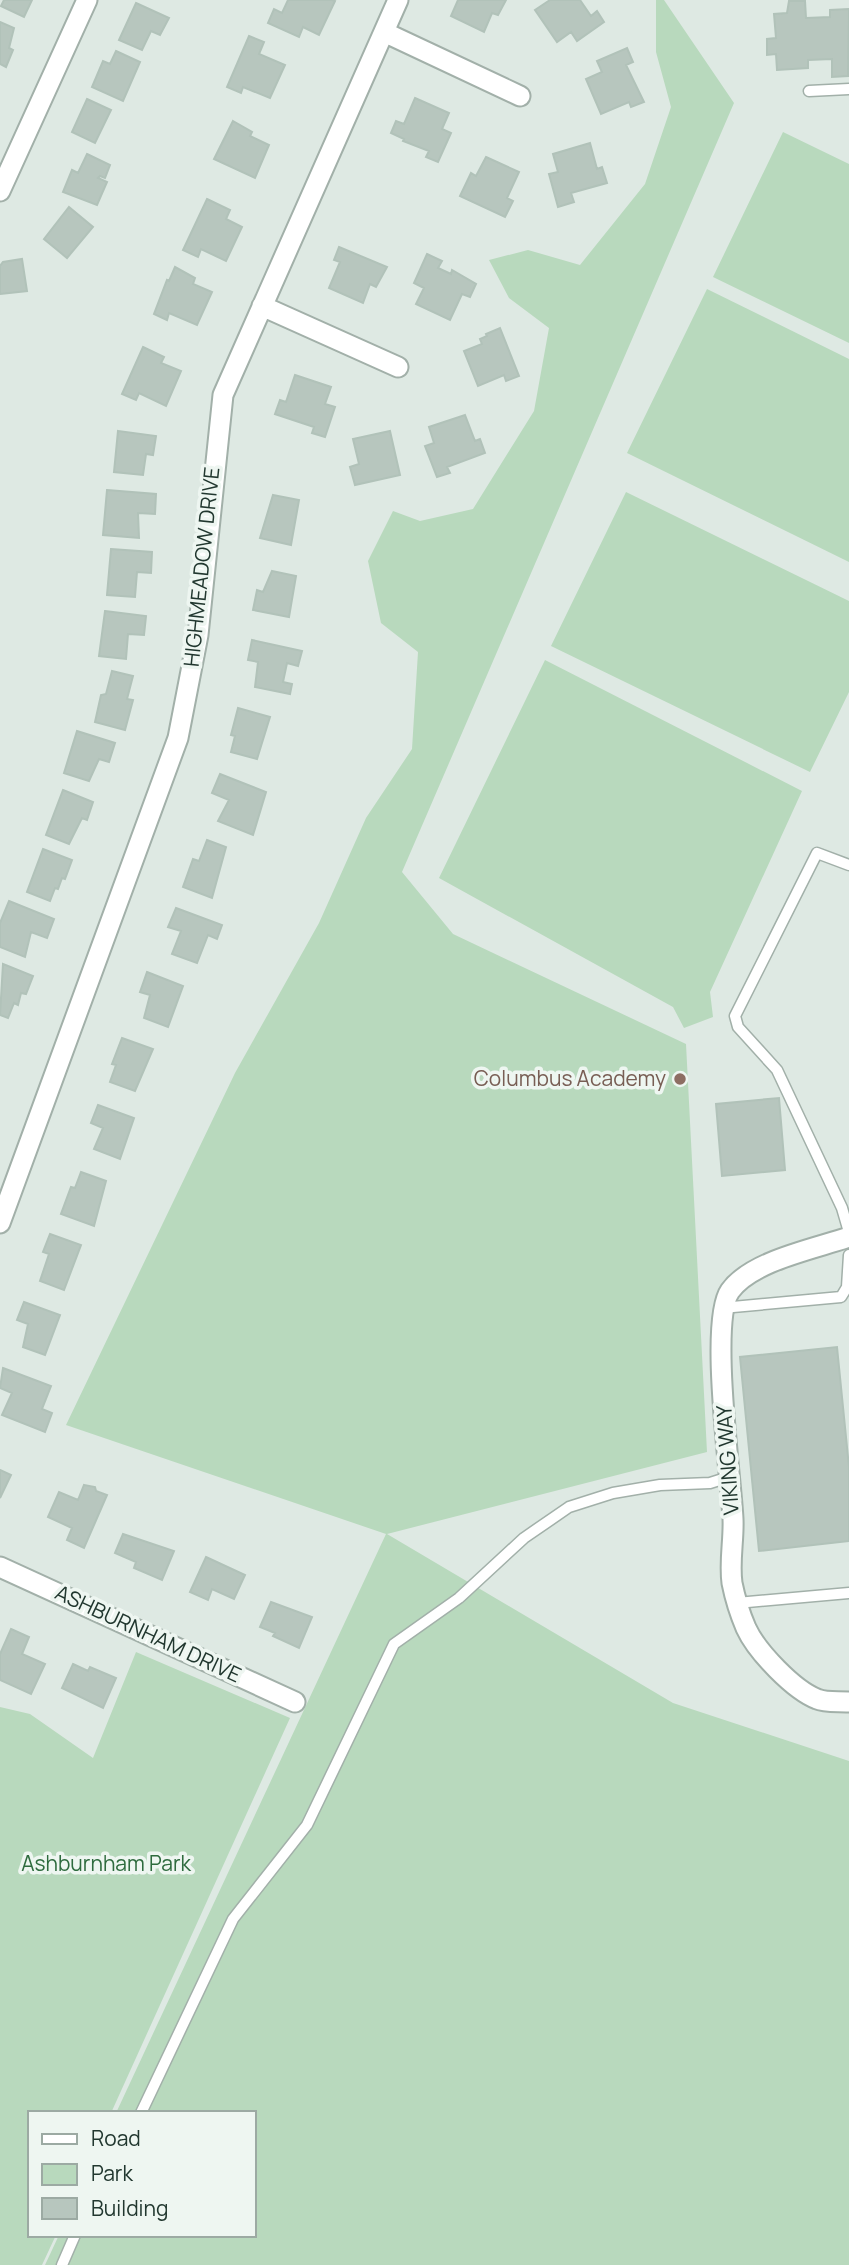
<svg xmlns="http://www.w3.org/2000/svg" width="849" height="2265" font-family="Manrope,sans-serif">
	<rect width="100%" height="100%" fill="#dee9e3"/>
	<path fill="#b8d9bd" d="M656,0h8l70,103 -332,769 51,62 233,110 21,408 -320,82 286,169 176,58v504h-804l14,-30h195v-122h-138l270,-579 -320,-109 169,-352 84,-150 47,-105 46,-69 6,-97 -37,-29 -13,-62 25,-50 27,10 53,-12 61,-98 15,-83 -40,-30 -20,-38 39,-10 52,15 65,-81 26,-77 -15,-55z
		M783,132l66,32v179l-136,-66z
		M707,289l142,70v203l-222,-109z
		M626,492l223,109v91l-39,80 -259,-126z
		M545,660l257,131 -92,201 3,25 -29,11 -11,-21 -234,-129z
		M136,1652l154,66 -179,395h-81v122h26l-14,30h-42v-558l30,7 63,44z"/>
	<path fill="#b7c6be" stroke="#b1c2b9" stroke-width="2" d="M4,0h28l-8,17 -23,-11z
		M288,0h44l3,1 -16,34 -16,-8 -4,10 -31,-14 6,-14 8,4z
		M458,0h48l-8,15 -6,-2 -8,19 -33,-16z
		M550,0h30l11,16 6,-5 7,11 -27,19 -6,-9 -14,10 -22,-32z
		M789,1h16l1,17 24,-1v-7l19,-1 -1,67 -16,1v-18l-24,1v8l-31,2 -1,-16 -9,1v-16l9,-1 -2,-24 13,-1z
		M136,3l33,15 -9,17 -9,-4 -9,19 -23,-10z
		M0,22l14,6 -5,20 4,2 -7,17 -6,-3z
		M249,36l15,6 -5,12 26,11 -15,33 -27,-11 -2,6 -14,-6z
		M627,48l6,14 -7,3 18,37 -13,5 -2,-5 -28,12 -15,-35 16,-7 -5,-11z
		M116,51l24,11 -17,39 -31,-14 11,-26 7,3z
		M415,98l34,15 -7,16 9,4 -13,29 -12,-5 3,-6 -26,-10 1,-2 -13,-6 5,-12 8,3z
		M87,99l24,11 -16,33 -23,-11z
		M233,121l19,11 -2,4 19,9 -14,33 -41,-19z
		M590,143l7,26 5,-2 5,16 -36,10 3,9 -16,5 -9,-33 9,-2 -5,-18z
		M87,154l23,11 -5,13 -5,-2 -2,2 9,4 -10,23 -34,-13 9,-22 6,3z
		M486,157l33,15 -12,26 6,3 -8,16 -45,-21 11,-23 5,3z
		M207,199l23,11 -4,9 16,8 -16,34 -25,-12 -3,8 -15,-7z
		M69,207l24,20 -26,31 -23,-19z
		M339,247l48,20 -11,20 -6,-3 -7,19 -34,-15 11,-26 -6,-2z
		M427,254l15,7 -4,7 13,6 1,-4 24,14 -6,13 -8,-3 -12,26 -34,-16 8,-16 -10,-5z
		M22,259l5,32 -27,3v-28l3,-4z
		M175,267l20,11 -2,6 19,8 -15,33 -28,-12 -2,7 -13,-6 13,-34 2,1z
		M500,328l19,48 -13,5 -2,-6 -26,11 -14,-35 18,-7 -2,-5 7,-3 -1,-2z
		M143,347l21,10 -3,6 20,8 -15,35 -27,-13 -3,7 -14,-6z
		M295,375l36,12 -6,17 10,3 -10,30 -13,-4 2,-6 -39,-13 5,-14 6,2z
		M465,415l10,26 5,-2 5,14 -38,14 3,6 -13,4 -12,-31 9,-3 -5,-16z
		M118,431l38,5 -3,19 -7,-1 -3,21 -29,-3z
		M390,431l10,44 -45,10 -5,-18 9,-3 -6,-25z
		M107,490l49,4 -1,20 -17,-1 1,25 -36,-3z
		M273,495l26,5 -8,45 -31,-7z
		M111,549l41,3 -1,21 -14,-1 -2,25 -28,-2z
		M272,571l24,5 -7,41 -36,-7 4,-20 6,2z
		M105,611l41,5 -2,19 -16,-1 -2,25 -27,-3z
		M252,640l50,11 -4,15 -11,-3 -4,19 9,2 -2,10 -35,-7 3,-25 -10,-2z
		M112,671l21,5 -6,23 6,1 -8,30 -30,-8 6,-27 5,-1z
		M238,708l32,9 -13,42 -26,-7 4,-16 -4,-1z
		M77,731l38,12 -6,19 -10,-3 -10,22 -25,-8z
		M220,774l46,18 -13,43 -35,-14 11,-21 -17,-7z
		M63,790l30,12 -6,18 -5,-2 -13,26 -23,-9z
		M207,840l19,7 -14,51 -29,-11 10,-28 6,2z
		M43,849l29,11 -7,19 -3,-1 -4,11 -3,-1 -5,13 -23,-9z
		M9,901l45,18 -7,19 -16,-6 -6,25 -25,-10v-24z
		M176,908l46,17 -5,14 -9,-4 -11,28 -25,-9 9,-23 -13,-4z
		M3,964l30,12 -7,18 -5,-1 -3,12 -4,-2 -6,15 -8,-3z
		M147,972l36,14 -15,41 -24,-9 6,-23 -10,-3z
		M122,1038l31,11 -18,42 -25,-9 6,-17 -4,-1z
		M779,1098l6,72 -63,6 -6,-72z
		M98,1105l36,13 -14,41 -26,-10 9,-21 -12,-5z
		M81,1172l25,9 -12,45 -33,-12 10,-27 4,1z
		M50,1234l31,11 -17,45 -24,-9 9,-27 -6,-2z
		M24,1302l36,13 -15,40 -22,-8 5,-23 -11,-4z
		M837,1347l12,120v74l-90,10 -19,-194z
		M3,1368l48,18 -9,23 10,4 -7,19 -43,-17 10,-22 -12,-5z
		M0,1470l11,5 -11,23z
		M84,1485l11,2 1,4 11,4 -23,53 -17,-8 5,-12 -24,-11 11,-25 19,8z
		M123,1534l51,17 -12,29 -28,-12 2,-6 -21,-9z
		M206,1557l39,18 -11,24 -22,-10 -4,11 -18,-8z
		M271,1602l41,15 -13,31 -26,-12 2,-3 -15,-6z
		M11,1629l18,8 -7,17 23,10 -14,30 -31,-14v-26z
		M73,1664l15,7 2,-4 26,11 -13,30 -41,-20z"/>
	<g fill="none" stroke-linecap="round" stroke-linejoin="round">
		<g stroke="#a2b0a9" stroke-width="13">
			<path id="service" d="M809,91l40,-2
				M849,865l-32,-12 -82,163 3,11 39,43 65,138 7,24
				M722,1308l119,-11 6,-10 2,-32
				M737,1603l112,-10
				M141,2113l92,-194 74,-94 87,-181 65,-46 65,-60 45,-31 44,-14 47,-8 50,-2 19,-6
				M62,2265l13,-30"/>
		</g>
		<g stroke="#a2b0a9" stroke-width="23">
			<path id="minor" d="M386,33l134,63
				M0,191l87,-191
				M262,306l136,61
				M0,1223l178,-485 20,-103 25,-240 175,-395
				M849,1237c-35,12 -98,24 -119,54 -21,30 1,185 3,228 1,21 -4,42 -1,64 3,15 8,31 14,45 11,24 48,62 71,71 9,4 22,2 32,3
				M0,1567l295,135"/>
		</g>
		<use href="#service" stroke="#fff" stroke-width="10"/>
		<use href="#minor" stroke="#fff" stroke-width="19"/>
	</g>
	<circle fill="#8d6e63" stroke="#eef6f1" stroke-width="2.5" cx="680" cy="1079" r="7"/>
	<g text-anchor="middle" stroke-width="7" stroke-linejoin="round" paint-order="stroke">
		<g font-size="21" fill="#21372f" stroke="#eef6f1">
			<text transform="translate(202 567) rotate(-84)" y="7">HIGHMEADOW DRIVE</text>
			<text transform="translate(728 1460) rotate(-94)" y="7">VIKING WAY</text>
			<text transform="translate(148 1634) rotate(25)" y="7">ASHBURNHAM DRIVE</text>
		</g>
		<g font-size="21" fill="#785e54" stroke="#eef6f1" text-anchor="end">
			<text x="666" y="1086">Columbus Academy</text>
		</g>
		<g font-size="21" fill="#2e6b3e" stroke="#eef6f1">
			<text x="106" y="1871">Ashburnham Park</text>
		</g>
	</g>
	<rect x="28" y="2111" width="228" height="126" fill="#eef6f1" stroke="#9caaa3" stroke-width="2"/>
	<rect x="42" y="2134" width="35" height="10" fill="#ffffff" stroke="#9caaa3" stroke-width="2"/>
	<text x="91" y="2146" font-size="21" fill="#21372f">Road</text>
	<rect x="42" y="2164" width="35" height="21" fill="#b8d9bd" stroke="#9caaa3" stroke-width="2"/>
	<text x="91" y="2181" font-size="21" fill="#21372f">Park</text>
	<rect x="42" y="2198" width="35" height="21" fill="#b7c6be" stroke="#9caaa3" stroke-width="2"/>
	<text x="91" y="2216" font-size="21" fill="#21372f">Building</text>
</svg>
